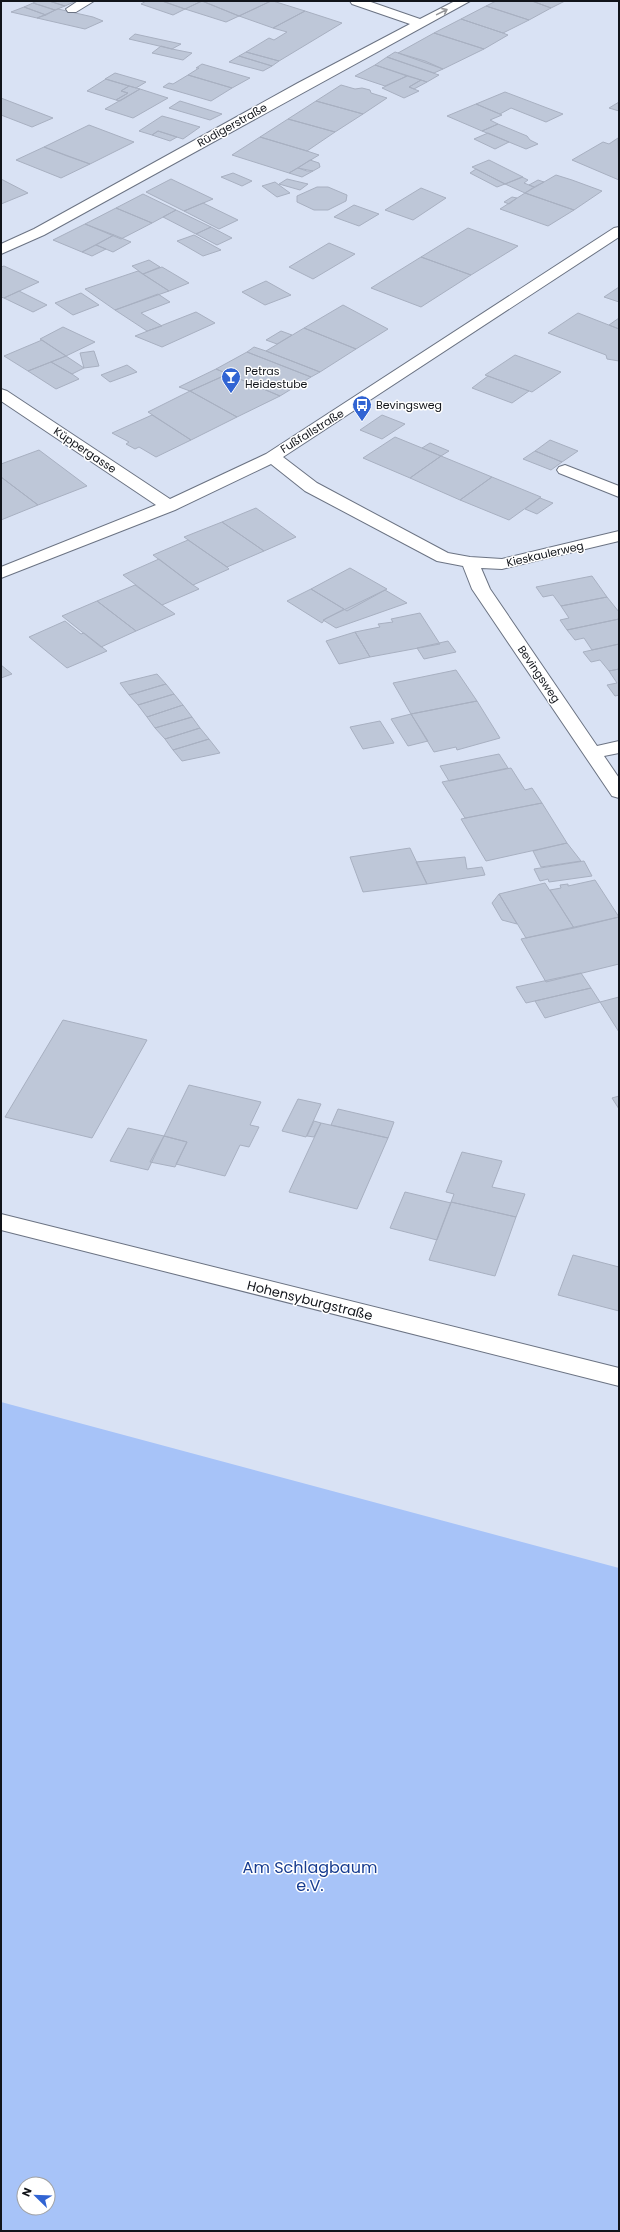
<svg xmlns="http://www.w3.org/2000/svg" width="620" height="2232" font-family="Poppins,sans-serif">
	<rect width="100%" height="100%" fill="#d9e2f4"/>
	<path fill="#a7c3f8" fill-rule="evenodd" d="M1,1402l618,166v663h-618zM24,2184h24v24h-24z"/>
	<path fill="#bec7d8" stroke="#a8b0c1" d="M37,1h12l16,5 -10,4 -22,-7z
		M49,1h23l2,1 -9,4z
		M146,1h16l23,8 -12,6 -32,-11z
		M162,1h40l-17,8z
		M202,1l37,15 -13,6 -41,-13z
		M202,1h69l-32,15z
		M271,1h2l32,10 -32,17 -34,-12z
		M496,1h36l19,7 -22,12 -43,-14z
		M532,1h33l-14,7z
		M33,3l22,7 -9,5 -22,-8z
		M486,6l43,14 -26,13 -42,-14z
		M24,7l22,8 -9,3 -26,-6z
		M58,9l35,8 10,4 -18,8 -48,-11z
		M305,11l37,12 -63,38 -33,-9 23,-14 5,2 13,-8 -14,-4z
		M461,19l42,14 5,2 -24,14 -50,-16z
		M434,33l50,16 -41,20 -45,-16z
		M135,34l46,10 -9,5 -43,-10z
		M161,46l11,3 20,4 -9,7 -31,-7z
		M246,52l33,9 -7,5 -33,-10z
		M395,52l30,9 18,8 -9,4 -47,-16z
		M239,56l33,10 -9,5 -34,-9z
		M387,57l20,7 32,11 -12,7 -52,-17z
		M202,64l48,14 -18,10 -44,-13 11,-7h-3z
		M375,65l32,11 -22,10 -30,-10z
		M115,73l31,9 -10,6 -31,-9z
		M188,75l44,13 -21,13 -48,-14 6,-4 4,1z
		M407,76l14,4 -12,7 10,4 -15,7 -22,-10z
		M106,79l23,7 -8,5 7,2 -12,7 -29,-9z
		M421,80l6,2 -13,7 -5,-2z
		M341,85l14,4 7,-1 8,2 1,3 16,5 -24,16 -47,-13z
		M129,86l11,3 -20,12 -4,-1 12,-7 -7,-2z
		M140,89l28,9 -35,20 -28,-9z
		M505,92l58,22 -17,8 -35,-14 -11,6 -24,-10z
		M1,98l52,20 -21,9 -31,-12z
		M180,101l42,13 -12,6 -41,-12z
		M316,101l47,13 -28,18 -47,-13z
		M619,102v9l-10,-3z
		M476,104l26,11 -12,5 8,4 -16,7 -35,-15z
		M162,116l11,3 27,8 -17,12 -25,-8 -6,4 -13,-4z
		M288,119l47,13 -28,19 -47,-14z
		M498,124l29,12 3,4 8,4 -12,5 -44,-18z
		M89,125l45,17 -44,22 -46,-17z
		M158,131l19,6 -7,4 -18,-6z
		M488,133l21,9 -14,7 -21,-10z
		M260,137l47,14 12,4 -30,18 -57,-18z
		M618,138l1,42 -47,-20 31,-18 6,2z
		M44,147l23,9 23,8 -29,14 -45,-18z
		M310,160l9,3 1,4 -7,4 -15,-3z
		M489,160l34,17 -18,7 -33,-17z
		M298,168l9,3h6l-11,6 -13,-4z
		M476,169l29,15 -8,3 -27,-14z
		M233,173l19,8 -10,5 -21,-9z
		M556,175l16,5 30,11 -28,19 -49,-17z
		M522,177l6,3 -4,3 10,4 -9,6 -20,-9z
		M1,179l27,14 -27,11z
		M171,179l42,20 -29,12 -38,-19z
		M287,179l21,5 -8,6 -21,-6z
		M538,180l6,2 -10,5 -5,-2z
		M275,182l15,11 -13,4 -15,-11z
		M317,187h11l19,8 -1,6 -18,9h-14l-17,-8v-6z
		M421,188l25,10 -33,22 -28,-10z
		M525,193l49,17 -26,16 -48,-17z
		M143,194l33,16 -24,13 -36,-15z
		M512,197l5,1 -8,6 -5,-2z
		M203,203l35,17 -19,9 -35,-18z
		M354,205l25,9 -20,12 -25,-9z
		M116,208l36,15 -31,16 -36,-15z
		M176,210l35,17 -15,7 -33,-17z
		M85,224l29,11 -32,17 -29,-12z
		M211,227l21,11 -15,7 -21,-11z
		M468,228l50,18 -47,29 -50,-18z
		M114,235l17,7 -18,10 -17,-7z
		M194,235l27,15 -18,6 -26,-15z
		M329,243l26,11 -42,25 -24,-12z
		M96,245l10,4 -14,7 -10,-4z
		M421,257l50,18 -50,32 -50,-19z
		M149,260l11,7 -17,7 -11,-8z
		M4,266l35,16 -35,16 -3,-1v-30z
		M162,267l27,16 -20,8 -26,-17z
		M138,271l31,20 -54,19 -30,-21z
		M266,281l25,14 -26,10 -23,-13z
		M619,287v15l-15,-5z
		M19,291l28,14 -14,7 -29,-14z
		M81,293l18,12 -26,10 -18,-12z
		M158,294l12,8 -29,11 21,13 -15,5 -32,-21z
		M343,305l45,24 -32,20 -52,-21z
		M196,312l19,11 -53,24 -27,-11z
		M578,313l41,16v32l-12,-2 -1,-4 -58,-22z
		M619,318v11l-10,-4z
		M63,327l32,15 -29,14 -26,-17z
		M304,328l52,21 -36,23 -54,-21z
		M281,331l11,4 -15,9 -11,-4z
		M42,340l24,16 -38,15 -24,-15z
		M254,347l12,4 54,21 -9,5 -64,-25z
		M94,351l5,15 -15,2 -4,-15z
		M247,352l64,25 -31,19 -64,-27z
		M515,355l46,17 -29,20 -47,-17z
		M66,356l18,12 -12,6 -21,-12z
		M51,362l21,12 7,5 -23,10 -28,-18z
		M127,365l10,7 -27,10 -9,-7z
		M216,369l12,5 -38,17 -11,-4z
		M228,374l52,22 -43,21 -47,-26z
		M488,376l41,15 -17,12 -40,-15z
		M190,391l47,26 -46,23 -43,-28z
		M152,415l39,25 -35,17 -17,-10 -4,2 -9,-5 3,-2 -17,-9z
		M382,415l23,9 -23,15 -22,-9z
		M395,437l27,11 19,8 -31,22 -47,-20z
		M550,440l28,11 -16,11 -27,-11z
		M430,443l19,8 -8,5 -19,-8z
		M39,450l48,36 -49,19 -37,-28v-13z
		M535,451l27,11 -11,8 -28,-11z
		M441,456l51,21 -32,23 -50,-22z
		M1,477l37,28 -37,15z
		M492,477l49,20 -32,23 -49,-20z
		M540,498l13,5 -16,11 -12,-5z
		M256,508l40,29 -32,14 -42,-29z
		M222,522l42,29 -37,16 -43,-30z
		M188,540l39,27 2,2 -36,16 -40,-30z
		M159,559l34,26 6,4 -37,16 -39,-30z
		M350,568l37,21 -40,22 -36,-22z
		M592,576l15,21 -46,9 -8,-11 -10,2 -7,-10z
		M135,585l27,20 13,9 -39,17 -39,-30z
		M311,589l33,20 -19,10 -3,4 -35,-22z
		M385,590l22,13 -71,25 -13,-8z
		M607,597l12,15v7l-52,11 -7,-10 9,-2 -8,-12z
		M97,601l39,30 -35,16 -39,-31z
		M420,613l20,31 -70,13 -15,-25 25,-5 -2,-3 15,-2 -2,-3z
		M619,619v25l-27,6 -8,-12 -9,2 -8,-10z
		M65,621l16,13 3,-1 23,18 -40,17 -38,-31z
		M355,632l15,25 -31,7 -13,-23z
		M448,641l8,11 -32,7 -7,-11z
		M619,644v25l-10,2 -9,-11 -9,2 -8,-10z
		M1,665l11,9 -11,4z
		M619,669v26l-4,1 -8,-11 10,-2 -8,-12z
		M456,670l21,31 -66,13 -18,-31z
		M157,674l9,10 -37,11 -9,-12z
		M166,684l8,10 -36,11 -9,-10z
		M174,694l9,11 -36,12 -9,-12z
		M477,701l23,37 -43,12 -1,-3 -22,5 -23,-38z
		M183,705l9,12 -37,11 -8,-11z
		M411,714l17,27 -20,5 -17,-27z
		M192,717l8,11 -35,11 -10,-11z
		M380,721l14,22 -31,6 -13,-22z
		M200,728l9,11 -36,11 -8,-11z
		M209,739l11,14 -38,8 -9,-11z
		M499,754l9,14 -59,13 -9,-15z
		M511,768l14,22 7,-2 10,15 -77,15 -23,-36z
		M542,803l25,40 -81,18 -25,-42z
		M567,843l14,18 -40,6 -8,-16z
		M410,848l17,36 -64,8 -13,-35z
		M465,857l2,12 15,-2 3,8 -58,9 -11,-22z
		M584,861l8,15 -43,6 -1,-3 -8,2 -6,-12z
		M595,880l24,37 -45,11 -24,-38 11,-2 -1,-3 8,-1v2z
		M545,883l29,45 -48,10 -27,-44z
		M499,894l18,30 -15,-4 -10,-17z
		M619,917v47l-73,18 -25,-43z
		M581,973l10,15 -65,15 -10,-16z
		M591,988l9,14 -55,16 -10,-17z
		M619,997v35l-19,-30z
		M63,1020l84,20 -55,98 -87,-21z
		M189,1085l72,17 -11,23 9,2 -10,20 -9,-2 -15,31 -49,-12 11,-22 -23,-6z
		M619,1096v13l-7,-11z
		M298,1099l23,5 -15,33 -24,-6z
		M338,1109l56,13 -6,16 -57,-13z
		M314,1121l7,2 -7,14 -7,-1z
		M321,1123l67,15 -31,71 -68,-17z
		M128,1128l36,8 -16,34 -38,-9z
		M164,1136l23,6 -12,25 -25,-5z
		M462,1152l40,9 -10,26 33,7 -9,23 -65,-15 3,-8 -8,-2z
		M405,1192l46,11 -14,37 -47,-12z
		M451,1202l65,15 -21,59 -66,-16z
		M573,1255l46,12v44l-61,-16z"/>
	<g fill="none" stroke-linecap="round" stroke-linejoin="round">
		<g stroke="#6b7383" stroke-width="2">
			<path id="service" d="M78,1h16l-18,11h-8l-2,-3z
				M565,465l54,21v11l-60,-24 -2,-3 2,-3z"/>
		</g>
		<g stroke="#6b7383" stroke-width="2">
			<path id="minor" d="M350,1h18l52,18 35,-18h15l-426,234 -43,19v-10l33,-15 264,-146 112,-59 -58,-20z
				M619,227v10l-336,220 34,26 131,70 22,4 32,2 117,-28v10l-117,28 -21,-1 9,21 107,157 22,-5v12l-15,3 15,22v20l-7,-2 -140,-207 -9,-23 -26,-5 -132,-70 -34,-27 -96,46 -174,68v-11l155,-62 -155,-104v-12l6,2 163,108 96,-45 348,-226z
				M1,1214l618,154v18l-618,-156z"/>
		</g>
		<use href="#service" fill="#fff" fill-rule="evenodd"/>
		<use href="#minor" fill="#fff" fill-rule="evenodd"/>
	</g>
	<defs><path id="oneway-shaft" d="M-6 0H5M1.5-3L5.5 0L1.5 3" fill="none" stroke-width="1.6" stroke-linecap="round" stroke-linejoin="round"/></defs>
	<use stroke="#949598" href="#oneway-shaft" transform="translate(442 12) rotate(-26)"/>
	<defs>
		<g id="bar-pin" transform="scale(1)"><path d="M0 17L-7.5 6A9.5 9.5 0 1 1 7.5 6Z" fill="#3164d3" stroke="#fff"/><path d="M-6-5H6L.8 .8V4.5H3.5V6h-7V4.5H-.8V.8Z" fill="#fff"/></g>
		<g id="bus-pin" transform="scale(1)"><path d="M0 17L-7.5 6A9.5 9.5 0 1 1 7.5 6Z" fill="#3164d3" stroke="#fff"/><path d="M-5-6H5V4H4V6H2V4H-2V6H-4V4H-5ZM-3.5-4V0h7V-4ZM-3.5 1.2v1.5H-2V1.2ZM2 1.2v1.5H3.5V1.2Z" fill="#fff"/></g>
	</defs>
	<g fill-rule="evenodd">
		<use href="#bar-pin" x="231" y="377"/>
		<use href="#bus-pin" x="362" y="405"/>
	</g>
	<g text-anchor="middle" stroke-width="3" stroke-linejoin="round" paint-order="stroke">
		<g font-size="11" fill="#11141a" stroke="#fff">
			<text transform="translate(232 125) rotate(-29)" y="4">Rüdigerstraße</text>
			<text transform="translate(312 431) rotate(-32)" y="4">Fußfallstraße</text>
			<text transform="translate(85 450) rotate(34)" y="4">Küppergasse</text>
			<text transform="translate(545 554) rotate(-13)" y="4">Kieskaulerweg</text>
			<text transform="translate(539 674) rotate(56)" y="4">Bevingsweg</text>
		</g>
		<g font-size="11" fill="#11141a" stroke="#fff" text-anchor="start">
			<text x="245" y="375">Petras<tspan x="245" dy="13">Heidestube</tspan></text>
			<text x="376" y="409">Bevingsweg</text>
		</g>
		<g font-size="13" fill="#11141a" stroke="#fff">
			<text transform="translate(310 1300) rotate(14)" y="5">Hohensyburgstraße</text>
		</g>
		<g font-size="16" fill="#183d90" stroke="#fff">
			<text x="310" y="1873">Am Schlagbaum<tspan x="310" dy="18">e.V.</tspan></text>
		</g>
	</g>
	<rect width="620" height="2232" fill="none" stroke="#11141a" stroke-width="4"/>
	<g transform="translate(36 2196) rotate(293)"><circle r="19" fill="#ffffff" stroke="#a0a1a3"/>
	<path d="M0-3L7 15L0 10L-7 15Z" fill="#3164d3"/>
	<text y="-6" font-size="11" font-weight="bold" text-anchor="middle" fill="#11141a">N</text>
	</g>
</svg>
